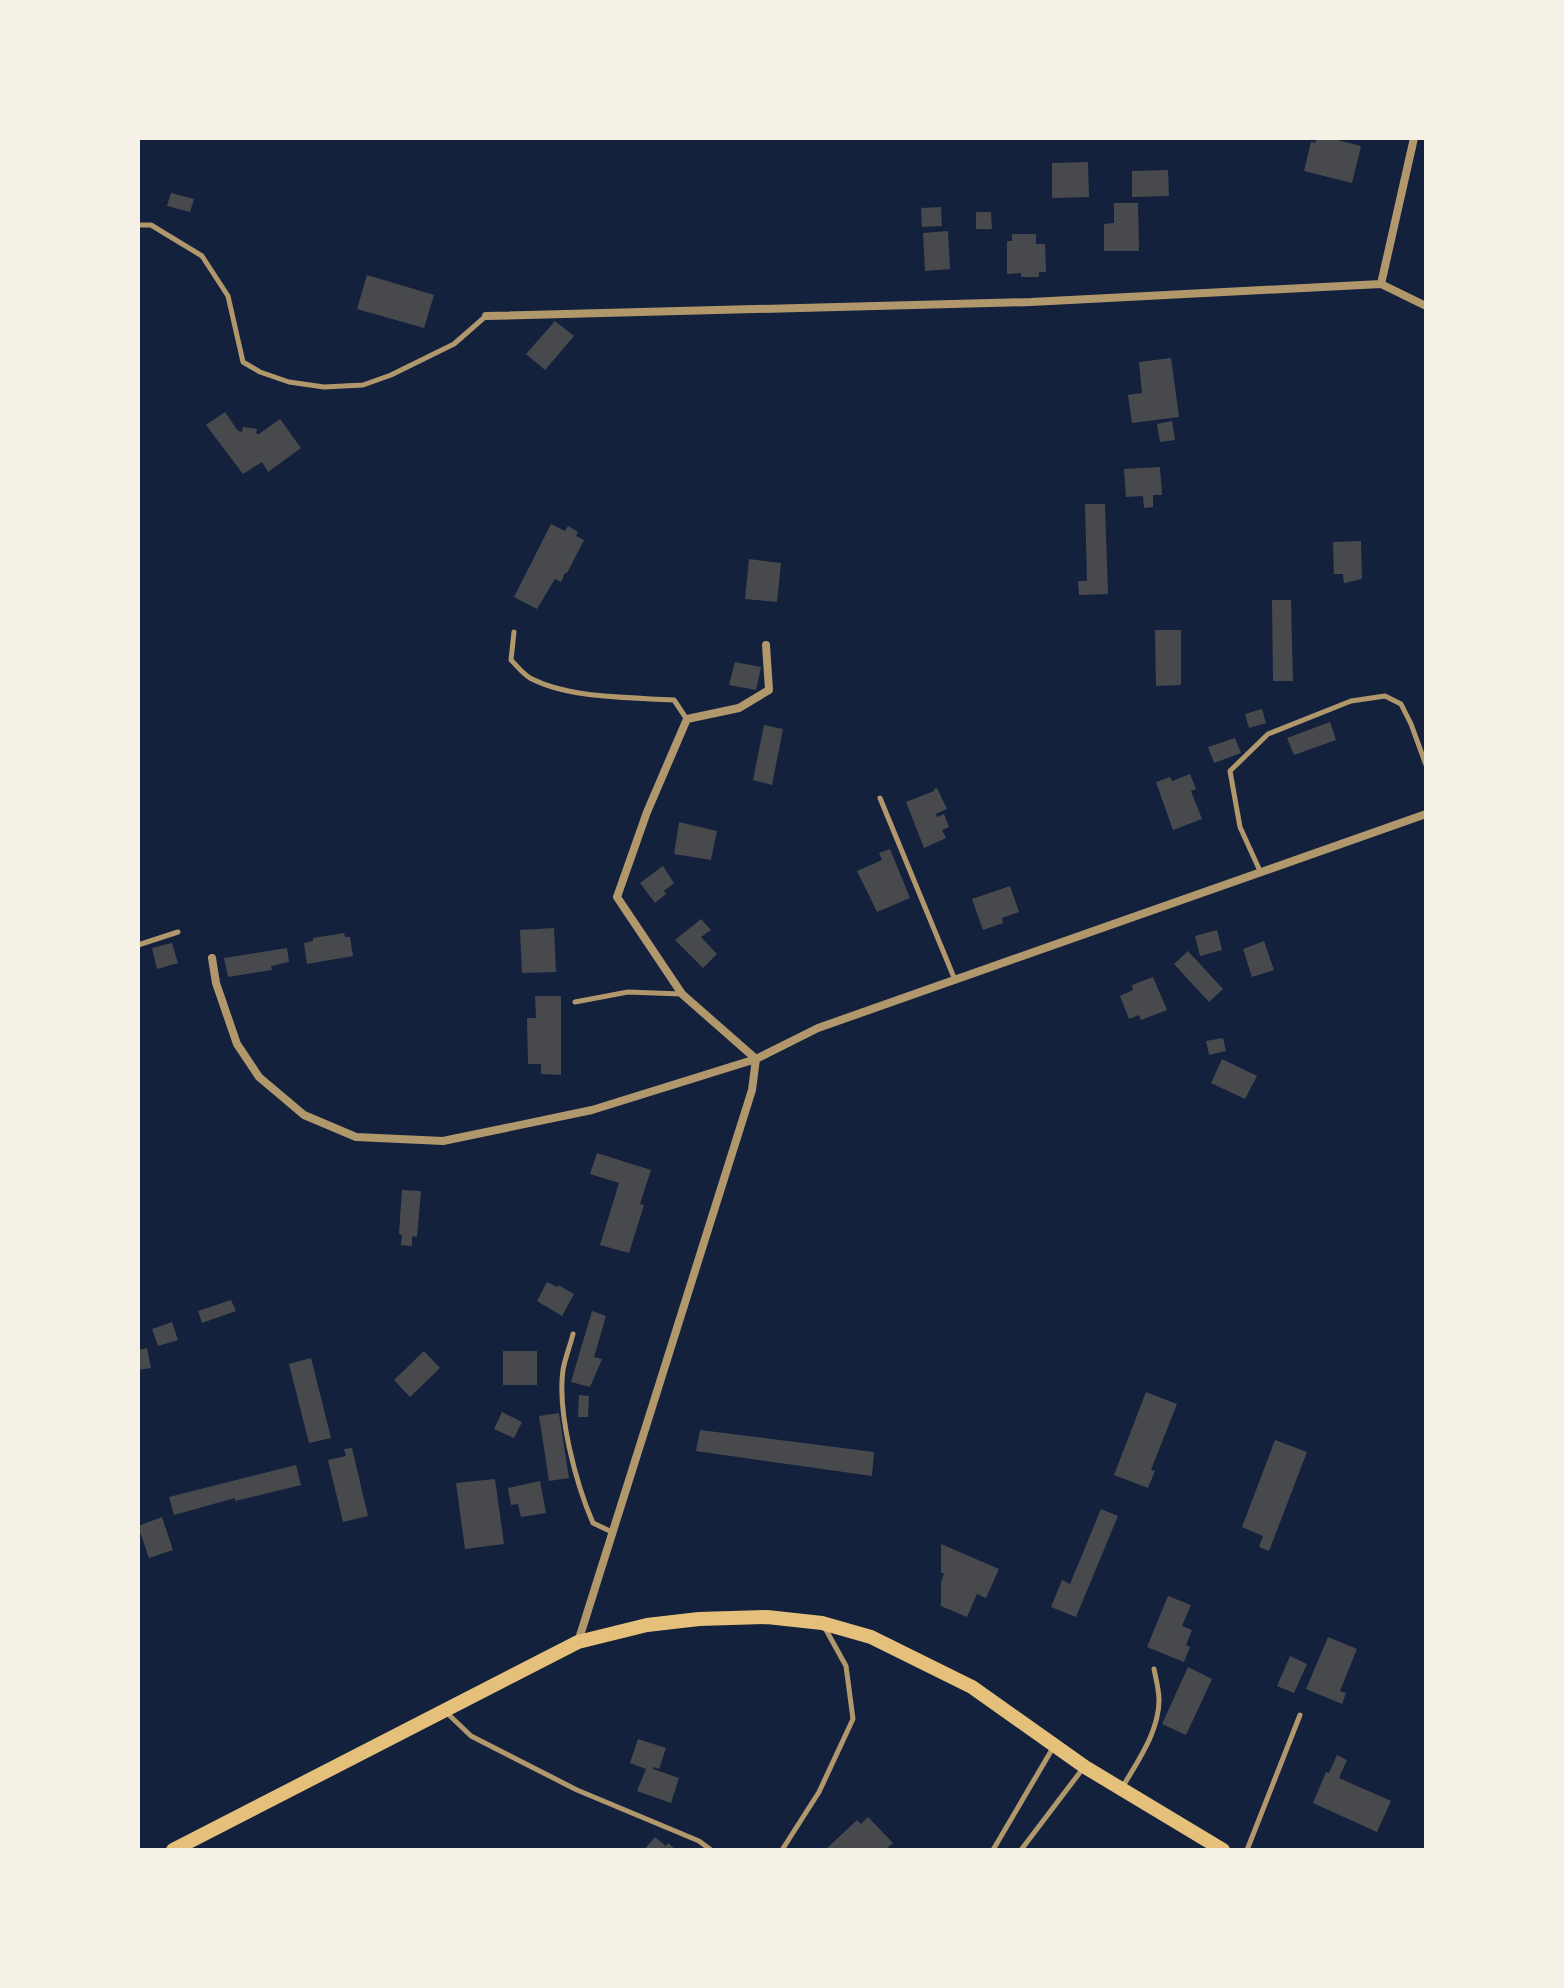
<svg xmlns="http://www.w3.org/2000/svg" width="1564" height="1988" font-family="Merriweather,serif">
	<rect width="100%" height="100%" fill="#14213d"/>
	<path fill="#48494c" d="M1317,138h12l32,8 -9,37 -48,-12 7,-29 4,1z
		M1088,162l1,35 -37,1v-35z
		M1168,170l1,26 -37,1v-26z
		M171,193l23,6 -4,13 -23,-6z
		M1114,203h24l1,48h-35v-27l10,-1z
		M941,207l1,19 -20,1 -1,-19z
		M976,212h15l1,17h-16z
		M948,231l2,38 -25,2 -2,-38z
		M1012,234h24v10h9l1,28h-7v5h-18v-4l-14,1v-33h5z
		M367,275l67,20 -10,33 -67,-19z
		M555,321l19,15 -29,34 -19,-16z
		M1171,358l8,59 -47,6 -4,-28 14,-2 -3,-31z
		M225,412l13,19 4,1 1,-5 14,2 -1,5h3l21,-15 21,29 -33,24 -6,-10 -19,12 -37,-49z
		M1172,421l3,19 -15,2 -3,-18z
		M1160,467l2,28h-9v12l-9,1 -1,-12 -17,1 -2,-28z
		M1085,504h20l3,90 -29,1 -1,-14h9z
		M551,524l14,7 3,-5 10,6 -2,4 8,4 -17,33h-2l-4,9 -6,-3 -18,30 -23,-12z
		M1361,541l1,38 -18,4 -1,-9h-9l-1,-32z
		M749,559l32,4 -4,39 -32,-3z
		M1272,600h19l2,81h-20z
		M1155,630h26v55l-25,1z
		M735,662l26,5 -5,23 -27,-5z
		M1262,709l4,14 -17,5 -4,-14z
		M1330,722l6,18 -42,15 -7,-17z
		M764,725l19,4 -11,56 -19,-5z
		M1235,738l6,15 -27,10 -6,-16z
		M1190,774l6,15 -5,2 11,28 -29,11 -17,-48 14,-5 2,4z
		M937,788l10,21 -11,5 1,3 7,-3 5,13 -7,3 4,8 -22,10 -18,-46 28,-11v-2z
		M679,822l38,9 -6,29 -37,-6z
		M890,849l20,49 -33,14 -20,-41 25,-11 -3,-7z
		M663,866l11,17 -10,8 2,3 -11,9 -15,-20z
		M1010,886l9,26 -17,6 1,5 -20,7 -11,-31z
		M701,919l10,11 -10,7 16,17 -14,14 -28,-28z
		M554,928l2,44 -34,1 -2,-43z
		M1217,930l5,20 -22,6 -5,-20z
		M344,933l1,4h5l3,19 -46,8 -3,-21 9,-2v-3z
		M1264,941l10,29 -22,7 -9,-28z
		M172,943l6,20 -21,6 -5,-21z
		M287,948l2,14 -18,4 1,4 -44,7 -4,-19z
		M1188,951l35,38 -14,13 -35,-38z
		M1153,977l14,33 -26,10 -2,-5 -10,4 -9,-23 13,-6 -1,-5z
		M535,996h26v79l-20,-1v-10h-13l-1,-46h9z
		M1223,1038l3,13 -17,4 -3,-14z
		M1222,1059l35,17 -12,23 -34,-16z
		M597,1153l54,17 -11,34 4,1 -15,48 -29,-8 19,-62 -29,-9z
		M402,1190l19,1 -4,46 -5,-1v10l-11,-1 1,-10 -3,-1z
		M547,1282l10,5 1,-2 16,9 -12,22 -25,-15z
		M231,1300l5,11 -34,12 -4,-12z
		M592,1311l14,5 -12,41 8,2 -12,28 -19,-5z
		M172,1322l6,18 -20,6 -6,-17z
		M147,1348l4,20 -13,2v-20z
		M424,1351l16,17 -30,29 -16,-17z
		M503,1351h34v34h-34z
		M311,1358l20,80 -22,5 -20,-79z
		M1146,1392l31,12 -26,66 4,1 -7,17 -34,-13z
		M579,1395l10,1 -1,21h-10z
		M502,1412l20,10 -8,16 -20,-9z
		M559,1413l10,65 -20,3 -10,-65z
		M700,1430l174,22 -2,24 -176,-25z
		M1275,1440l32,12 -38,99 -10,-4 4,-11 -21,-9z
		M352,1448l16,68 -25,6 -15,-62 18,-4 -2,-7z
		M296,1465l5,20 -66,16v-3l-61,17 -5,-18z
		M495,1479l9,65 -39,5 -9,-66z
		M540,1481l6,32 -25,4 -3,-13 -7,1 -3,-17z
		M1101,1509l17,7 -42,101 -25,-10 11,-27 8,4z
		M162,1517l11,33 -24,8 -11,-32z
		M941,1544l58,25 -13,29 -9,-4 -10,23 -26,-11v-24l3,-8 -3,-2z
		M1168,1596l23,9 -9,21 10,4 -6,15 4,2 -6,15 -37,-15z
		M1328,1637l29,12 -17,42 6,2 -4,11 -36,-15z
		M1290,1656l17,8 -13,29 -17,-7z
		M1188,1667l24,12 -26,56 -24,-11z
		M638,1739l28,9 -7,21 -6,-2v2l26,9 -8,25 -34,-12 9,-22 -16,-6z
		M1337,1755l10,5 -8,18 52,23 -14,31 -64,-29 13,-31 3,1z
		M868,1817l25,26 -8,7h-60l32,-30 4,4z
		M655,1837l11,9 2,-3 8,7h-32z"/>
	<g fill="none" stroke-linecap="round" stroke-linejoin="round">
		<path stroke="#b1986c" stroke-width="5" d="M138,225h13l51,31 26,40 15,66 17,10 29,10 35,5 39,-2 28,-10 63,-31 32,-28
			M514,632l-3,28c6,6 12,14 19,18 40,21 99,19 144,22l12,18
			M880,798l75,182
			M1260,871l-20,-44 -10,-56 38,-37 83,-33 34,-5 16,8 10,20 15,41
			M138,945l40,-13
			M575,1002l53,-10 53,2
			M573,1334c-3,12 -8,24 -10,36 -6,43 13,114 30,153l19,9
			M447,1713l24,23 106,54 122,51 12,9
			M1122,1788c15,-26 37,-56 37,-88 0,-10 -3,-21 -5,-31
			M782,1850l37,-58 34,-73 -7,-53 -21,-38
			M993,1850l61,-104
			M1021,1850l63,-83
			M1247,1850l53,-135"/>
		<path stroke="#b1986c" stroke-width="8" d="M1381,284l33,-146
			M486,316l545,-14 350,-18 45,22
			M212,958l4,25 21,61 22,33 45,38 52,22 87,4 149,-31 164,-51 62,-31 608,-214
			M756,1059l-74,-65 -65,-97 30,-85 40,-93 52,-11 30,-18 -3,-45
			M578,1642l174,-552 4,-31"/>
		<path stroke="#e5c07b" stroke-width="14" d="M173,1850l405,-208 69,-17 52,-6 68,-2 55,6 49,14 101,50 113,80 138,83"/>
	</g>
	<rect width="1564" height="1988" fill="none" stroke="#f6f1e7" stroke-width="280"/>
</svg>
